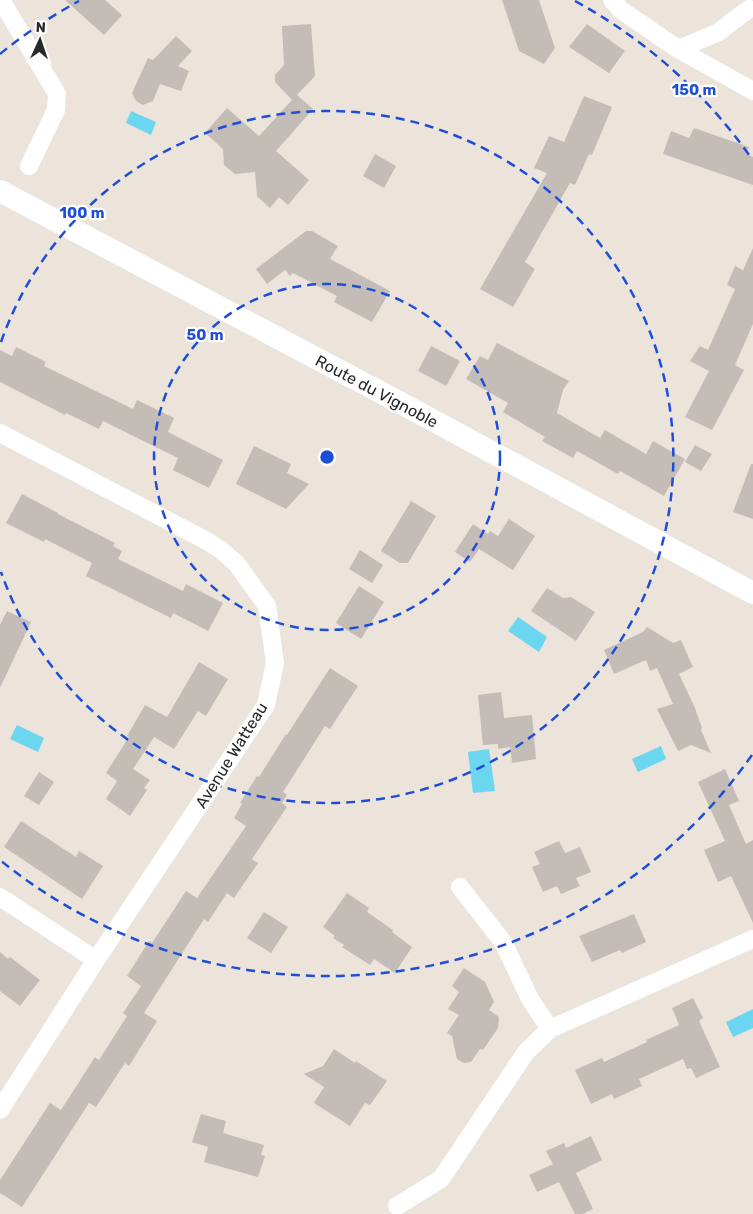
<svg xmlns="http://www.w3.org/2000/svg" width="753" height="1214" font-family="Rubik,sans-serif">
	<rect width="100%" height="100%" fill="#ece3db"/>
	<path fill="#6cd6f0" d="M131,111l25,11 -5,13 -25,-12z
		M518,617l29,20 -8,15 -31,-21z
		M17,725l27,13 -6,14 -28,-13z
		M661,746l5,13 -28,13 -6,-13z
		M489,749l6,42 -22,2 -5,-41z
		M753,1009v19l-20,9 -7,-15z"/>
	<path fill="#c4bdb7" d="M65,0h40l17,15 -18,20z
		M502,0h37l16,48 -11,16 -25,-13z
		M311,24l4,52 -18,19 16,14 -37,42 33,29 -21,25 -9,-8 -9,11 -13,-12 -2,-24 -20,2 -11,-9 -1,-16 -18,-16 22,-25 32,28 33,-36 -17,-18v-7l9,-10 -2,-39z
		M587,24l38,27 -16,22 -40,-26z
		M176,36l16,15 -14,15 11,5 -8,20 -21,-7 -7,17 -10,4 -7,-4 -4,-8 16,-35 5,2z
		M584,96l28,11 -20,48 -3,-1 -14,31 -5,-2 -45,79 10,7 -22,38 -33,-18 67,-116 -13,-5 15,-32 15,6z
		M694,128l55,19 -3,7 7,3v28l-90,-31 8,-23 18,7z
		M375,154l21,12 -12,22 -21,-12z
		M306,231h6l26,15 -8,13 60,32 -18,31 -38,-20 3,-6 -44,-23 -3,3 -5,-6 -18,14 -11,-15z
		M753,248v76l-18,41 9,5 -32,60 -27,-13 24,-46 -19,-10 10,-15 8,4 27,-61 -8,-4 8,-19 8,4z
		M497,343l72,38 -6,9 -6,23 43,25 5,-8 41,24 7,-13 32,18 -21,37 -44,-25 -2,3 -41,-23 -4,7 -31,-17 3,-4 -42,-25 5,-9 -42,-24 14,-23 8,4z
		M431,346l29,15 -14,25 -28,-15z
		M16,347l30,15 -2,4 89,43 4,-9 37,18 -6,14 55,28 -14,28 -36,-18 5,-12 -75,-37 -4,8 -33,-16 -1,2 -65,-33v-32l12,6z
		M695,445l17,9 -11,17 -16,-9z
		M254,446l37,18 -4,9 22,11 -23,25 -50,-25z
		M751,464h2v55l-20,-7z
		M22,494l36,19v1l57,29 -2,3 9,5 -4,8 65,32 3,-7 37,19 -15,28 -35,-18 -2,5 -85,-42 6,-13 -47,-24 -1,3 -38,-19z
		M411,501l25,15 -28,47h-8l-19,-12z
		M509,519l26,17 -22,34 -34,-21 -9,13 -15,-10 18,-28 15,10 2,-3 8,5z
		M360,550l23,15 -11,18 -23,-14z
		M359,586l25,16 -23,37 -25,-16z
		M547,588l16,10 8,-1 24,15 -19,29 -45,-30z
		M7,611l24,11 -31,66v-63z
		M647,627l26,16 8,-3 12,27 -14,7 16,34 7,20 -1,2 10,23 -20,-8 -13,6 -21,-42 16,-5 -16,-36 -7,3 -4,-11 -32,14 -10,-24 39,-18z
		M199,662l29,17 -22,37 -8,-5 -24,38 -20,-12 -21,32 17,11 -6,8 3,2 -17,26 -24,-17 11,-18 -11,-8 23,-36 -2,-1 18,-31 22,12z
		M330,668l28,18 -28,43 -5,-3 -42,66 4,3 -5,8 5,4 -35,52 6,4 -24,35 -7,-5 -19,29 -4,-3 -60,94 13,8 -28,45 -4,-3 -29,44 -7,-4 -67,104 -22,-14v-13l50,-77 11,7 34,-53 4,3 28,-44 -4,-3 18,-27 -14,-10 22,-35 3,2 34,-52 11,7 49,-72 -12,-8 8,-14 -2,-1 17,-27 2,1 27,-43 1,1z
		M501,692l3,26 28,-3 4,44 -24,4 -2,-16 -12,2v-5l-15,1 -5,-50z
		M725,769l14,32 -10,4 17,39 7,-4v83l-22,-47 -13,6 -14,-32 21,-9 -27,-59z
		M39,772l15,10 -15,23 -15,-9z
		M21,821l55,36 3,-6 24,15 -21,33 -78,-52z
		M559,841l6,12 15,-6 11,25 -15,6 4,8 -19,8 -4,-8 -14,6 -11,-25 8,-3 -6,-12z
		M347,893l22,15 -2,4 26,18 -1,2 20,15 -17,26 -21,-14 -4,6 -28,-18 2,-2 -11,-7 2,-2 -12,-9z
		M264,912l24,15 -17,26 -24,-15z
		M634,914l12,28 -24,11 -2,-3 -28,12 -13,-26z
		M0,952l8,7 2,-2 30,23 -20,26 -20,-15z
		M464,968l21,14 9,20 -5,8 10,7 -1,11 -15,22 -3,-1 -9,13 -7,1 -7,-4 -5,-23 -5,-3 12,-18 -11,-6 11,-17 -7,-6z
		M693,998l10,20 -4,3 21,46 -24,11 -5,-10 -4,1 -4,-10 -44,20 3,7 -28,13 -2,-5 -21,10 -16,-34 27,-12 2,4 43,-20 -1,-2 33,-15 -7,-17z
		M334,1049l21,14 1,-2 31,20 -17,24 -5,-2 -15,23 -36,-23 10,-16 -20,-13 19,-8z
		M201,1114l25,7 -3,12 41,12 -3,10 4,1 -7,21 -54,-15 4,-15 -16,-5z
		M591,1136l11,24 -26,13 17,36 -10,5h-8l-16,-32 -22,10 -8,-17 24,-11 -7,-13 18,-8 2,5z"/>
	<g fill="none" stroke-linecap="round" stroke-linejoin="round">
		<path stroke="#fff" stroke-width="18" d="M1,0l56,94 -1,16 -27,56
			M612,0l9,10 57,39 75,42
			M678,49l39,-16 32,-24
			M0,433l207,108 14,9 15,13 31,43 8,57 -9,42 -170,255 -96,150
			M460,887l43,55 27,57 20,30
			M0,897l96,63
			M397,1206l44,-27 85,-127 24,-23 203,-90"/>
		<path stroke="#fff" stroke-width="22" d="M0,191l397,210 356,192"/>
	</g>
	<g fill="none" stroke="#1d4ed8" stroke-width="2.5" stroke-dasharray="9 6">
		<circle cx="327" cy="457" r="173"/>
		<path d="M1 342A346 346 0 1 1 1 572"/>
		<path d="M752 755A519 519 0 0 1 0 860M0 54A519 519 0 0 1 79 1M575 1A519 519 0 0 1 752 159"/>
	</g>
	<g text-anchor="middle" stroke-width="4.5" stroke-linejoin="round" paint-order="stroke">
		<g font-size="16" fill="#292929" stroke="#fff">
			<text transform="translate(377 391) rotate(28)" y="6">Route du Vignoble</text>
			<text transform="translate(231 755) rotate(-58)" y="6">Avenue Watteau</text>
		</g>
	</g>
	<circle cx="327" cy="457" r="8" fill="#1d4ed8" stroke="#fff" stroke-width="2.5"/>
	<g font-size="15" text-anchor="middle" font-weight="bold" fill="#1d4ed8" stroke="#fff" stroke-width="4.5" stroke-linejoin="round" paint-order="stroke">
		<text x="694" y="95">150 m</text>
		<text x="82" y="218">100 m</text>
		<text x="205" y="340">50 m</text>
	</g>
	<g transform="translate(40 40) rotate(3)" stroke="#ffffff" stroke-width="4" paint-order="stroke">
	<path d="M0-4L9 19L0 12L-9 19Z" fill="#292929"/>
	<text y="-8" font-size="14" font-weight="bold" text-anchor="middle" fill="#292929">N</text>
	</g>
</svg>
